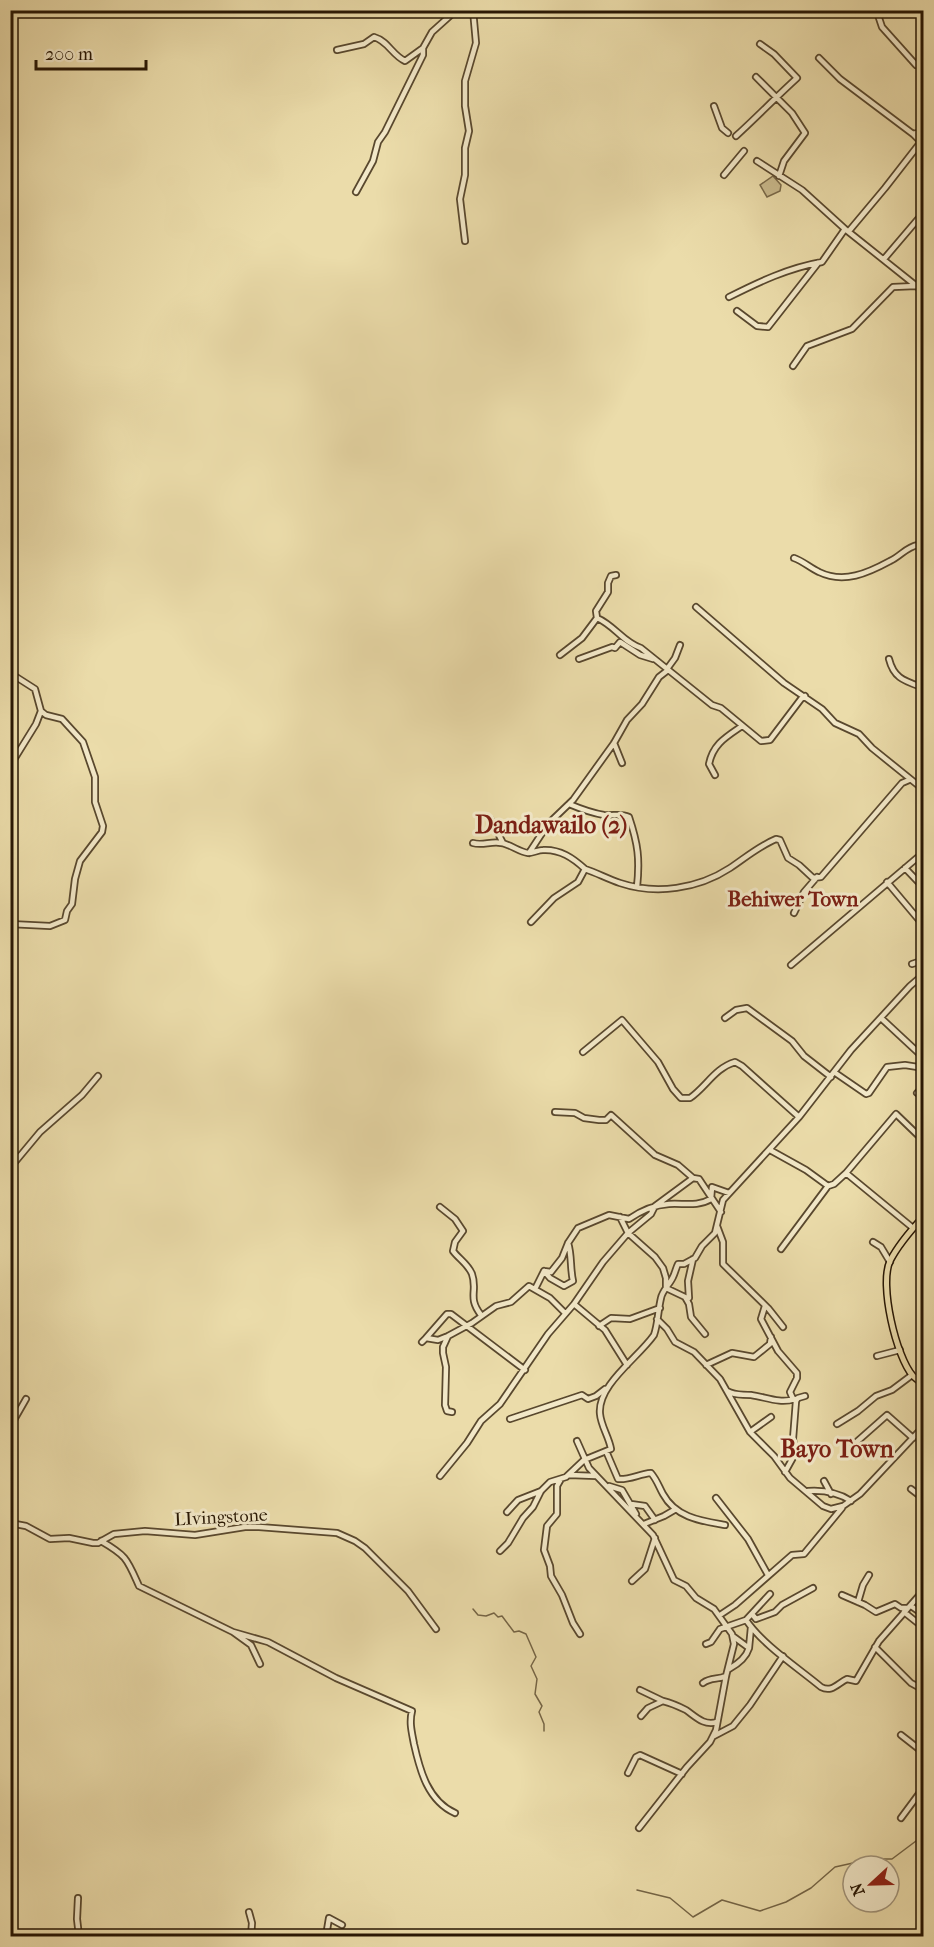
<svg xmlns="http://www.w3.org/2000/svg" width="934" height="1947" font-family="'IM FELL French Canon',serif">
	<rect width="100%" height="100%" fill="#ebdcaa"/>
	<filter id="stains"><feTurbulence type="fractalNoise" baseFrequency=".00333" numOctaves="4"/><feColorMatrix values="0 0 0 0 .2 0 0 0 0 .09 0 0 0 0 .02 0 0 0 .5 -.17"/></filter>
	<radialGradient id="worn" r=".72"><stop offset=".6" stop-color="#630" stop-opacity="0"/><stop offset="1" stop-color="#630" stop-opacity=".3"/></radialGradient>
	<path fill="#cabb8e" stroke="#796949" stroke-width="1.5" d="M773,176l8,9 -1,6 -13,6 -7,-12z"/>
	<g fill="none" stroke-linecap="round" stroke-linejoin="round">
		<path stroke="#756546" stroke-width="1.5" d="M473,1609l5,6 8,1 8,-3 4,4 4,-1 12,16 5,-1 7,3 10,23 -5,9 6,13 -2,15 7,12 -3,6 5,12v7
			M637,1890l33,8 23,19 29,-17 38,11 26,-9 25,-14 24,-21 36,-8h21l32,-24"/>
		<g stroke="#59482e" stroke-width="8">
			<path id="minor" d="M878,15l4,12 34,38
				M423,48l9,-16 20,-18h13l5,-4
				M337,50l27,-6 10,-7c14,4 18,18 31,24l18,-13v7l-38,77 -7,10 -5,19 -17,31
				M819,58l21,21 73,55 11,11
				M756,77l36,36 13,20 -21,28 -5,15
				M714,106l8,22 6,5
				M913,134l11,-3
				M736,136c21,-19 40,-39 61,-58l-23,-24 -14,-10
				M757,161l45,29 43,39 79,63
				M724,175l20,-24
				M849,231l36,-43 35,-45
				M465,241l-5,-42 5,-24v-27l4,-17 -4,-25v-25l11,-38 -3,-33
				M884,259l40,-47
				M729,297c30,-15 59,-29 93,-35l23,-33
				M737,311l20,15 11,1 50,-64
				M793,366l14,-20 45,-17 41,-42 23,-1
				M794,558c9,3 16,10 25,14 25,12 49,1 71,-11 11,-5 16,-14 28,-16l6,4
				M696,607l88,76 38,26 13,14 24,11 13,14 52,42
				M597,618c17,7 27,25 44,30l71,57 9,3 40,33 9,-1 31,-41 4,-3
				M560,655l22,-17 15,-20 -1,-7 12,-19v-9l3,-7 5,-1
				M579,659l33,-12 3,1 5,-6 20,13 13,4
				M889,659c5,20 16,22 35,29
				M667,669l8,-11 5,-13
				M10,673l25,16 6,22 5,4 16,4 21,23 12,35v25l8,24 -1,6 -22,29 -5,18 -3,25 -5,7 -2,9 -15,6 -40,-2
				M614,743l8,20
				M10,766l26,-42 5,-13
				M715,775l-6,-11c4,-20 17,-27 33,-38
				M569,804c12,5 22,9 35,11 10,1 16,-2 25,2 9,27 11,42 8,70
				M491,820l12,23
				M473,843c9,3 18,-2 28,0 9,1 18,9 27,10 5,0 10,-3 15,-3 17,-1 30,8 42,19
				M529,853l19,-29 25,-24 41,-57 13,-23 15,-16 17,-27 9,-7
				M905,868l19,20
				M887,882l37,44
				M794,913l10,-21 13,-15
				M531,922l23,-24 24,-16 7,-13c12,4 23,10 35,14 36,12 78,6 110,-15 15,-10 29,-22 46,-29l4,1 8,18 11,7 14,13 8,-1 81,-94 7,-3
				M912,964l6,-2 6,4
				M791,965l133,-113
				M725,1018l11,-8 11,-2 45,33 12,15 27,21
				M881,1018l43,40
				M583,1052l39,-32 36,42 15,27 8,9h9c16,-11 25,-30 45,-36l7,4 57,51
				M834,1072l32,22 3,-1 18,-26 18,-2 19,3
				M917,1093l7,-7
				M555,1112l20,1 9,5 15,2h7l5,-5 44,40 23,10 15,13
				M770,1150l36,20 22,16
				M10,1168l30,-36 42,-37 16,-19
				M440,1207l15,12 8,12 -8,11 -2,9c6,8 15,13 19,23 6,17 -5,23 9,41
				M620,1217l8,16 27,24 8,11 3,10v10l19,9 4,7 2,13 14,17
				M717,1226l6,16v22l45,44 15,19
				M913,1228l-67,-55 50,-59 28,27
				M873,1242l8,5 9,15
				M781,1249l47,-63 6,-2 12,-11
				M544,1271l6,7 14,8 9,-5c-3,-13 -1,-26 -5,-38
				M535,1289l9,-18 7,1 11,-14 6,-15 10,-15 31,-13 20,4c13,-9 25,-14 40,-15 15,-1 28,3 42,-5l1,-12 17,6
				M687,1300l2,-2 -1,-17 5,-22
				M574,1304l31,26 22,35
				M765,1306l-4,13 17,32 19,22v5l-7,14 3,7
				M657,1319l10,10 8,13 19,10 26,27 30,53 24,24 16,22 33,28 8,3 12,-3 17,-12 64,-68
				M599,1326l12,-8 19,1 30,-11
				M448,1336l-5,11v6l3,14 -1,38 2,6 5,1
				M426,1338l21,-24h4l74,56
				M422,1342l4,-4 12,2 10,-4 24,-13 24,-17 15,-4 18,-16 21,12 15,15
				M877,1356l23,-6
				M706,1365l26,-12 22,4 16,-13 1,-7
				M727,1391c9,5 14,3 24,4 15,2 28,9 44,4
				M510,1419l72,-24 6,4 8,-3 9,-7
				M837,1424l21,-13 18,-15 16,-6 20,-15
				M10,1427l16,-28
				M750,1432l21,-15
				M577,1441l12,27 64,67 21,45 12,6 10,12 18,11 18,25 2,10 -8,32 -10,54 -6,12 -23,25 -48,61
				M852,1446l35,-31 26,23
				M606,1451l12,28c12,1 21,-5 33,-6 6,7 8,14 12,21 13,24 39,27 62,31
				M785,1472l10,-18 -2,-15 3,-38 2,-3 7,-2
				M569,1475l27,1
				M440,1476l27,-33 14,-22 19,-17 48,-70 26,-30 29,-42 25,-29 23,-19 4,-8 38,-28 6,1 22,33
				M561,1479l-4,7v28l-10,12 -3,24 6,16 1,10 11,19 11,28 7,11
				M824,1481l7,13
				M609,1486l13,4 14,24
				M911,1489l13,10
				M808,1491c15,-1 31,2 43,10
				M716,1498l32,41 20,36
				M631,1504l14,2 10,14
				M507,1512l11,-12 23,-9
				M10,1523l16,3 24,13 19,-1 24,5h5l16,-9 31,-3 50,4 50,-8h14l78,6 18,8 10,7 43,43 28,38
				M644,1524l20,-8 12,-7
				M101,1541c26,15 26,18 38,45l94,46 18,13 9,19
				M500,1551l8,-8 15,-25 10,-11 8,-16 9,-9 16,-5 18,-17 27,-11c-2,-12 -10,-23 -11,-35 -3,-29 38,-56 54,-79 4,-11 4,-25 7,-37 1,-7 9,-14 12,-21 2,-4 3,-9 5,-13h6l11,-6 7,-12 13,-13 8,-33 76,-83 52,-67 59,-64 14,-12
				M632,1581l13,-12 10,-31
				M842,1595l23,10 11,7 19,-8 6,4h7
				M858,1602l5,-17 6,-10
				M911,1606l13,9
				M904,1612l20,16
				M752,1614l4,5 19,-7 7,-7 31,-17
				M720,1615l15,-10 57,-50 12,-1 38,-46
				M746,1620c17,25 51,47 75,67 11,6 17,-4 26,-8l9,2 23,-40 45,-51
				M233,1632l35,10 68,36 76,33c-3,12 0,22 2,33 6,27 14,57 41,69
				M706,1644l5,-2 9,-13 26,-9 24,-26
				M875,1647l36,36 13,7
				M749,1648l2,-21
				M729,1669c9,-5 17,-11 20,-21l-15,-11
				M703,1683c8,-6 15,-3 23,-7
				M640,1690l23,11
				M641,1716l7,-8 15,-7c8,2 15,5 23,9 10,7 18,16 31,12
				M901,1735l23,18
				M714,1736l19,-10 17,-21 33,-49
				M628,1773l8,-16 4,-2 42,19
				M901,1818l23,-31
				M78,1898l-1,21 2,17
				M249,1912l3,11 -1,13
				M326,1936l3,-18 13,7"/>
		</g>
		<g stroke="#281704" stroke-width="8">
			<path id="major" d="M924,1216c-12,13 -26,29 -34,45 -11,23 6,96 23,115 3,3 7,6 11,8"/>
		</g>
		<use href="#minor" stroke="#f2e8c8" stroke-width="4.5"/>
		<use href="#major" stroke="#ebdcaa" stroke-width="5"/>
	</g>
	<g text-anchor="middle" stroke-width="6" stroke-linejoin="round" paint-order="stroke">
		<g font-size="18" fill="#281704" stroke="#f2e8c8">
			<text transform="translate(221 1517) rotate(-3)" y="6">LIvingstone</text>
		</g>
		<g font-size="21" font-weight="bold" fill="#7a1f14" stroke="#f2e8c8">
			<text x="793" y="906">Behiwer Town</text>
		</g>
		<g font-size="24" font-weight="bold" fill="#7a1f14" stroke="#f2e8c8">
			<text x="551" y="833">Dandawailo (2)</text>
			<text x="837" y="1457">Bayo Town</text>
		</g>
	</g>
	<rect width="934" height="1947" fill="none" stroke="#ebdcaa" stroke-width="36"/>
	<rect x="12" y="12" width="910" height="1923" fill="none" stroke="#281704" stroke-width="3"/>
	<rect x="18" y="18" width="898" height="1911" fill="none" stroke="#281704" stroke-width="1.5"/>
	<g transform="translate(871 1884) rotate(248)"><circle r="28" fill="#f2e8c8" stroke="#a1947a" stroke-width="1.5"/>
	<path d="M0-4.5L10 22L0 15L-10 22Z" fill="#8f2418"/>
	<text y="-9" font-size="16" font-weight="bold" text-anchor="middle" fill="#281704">N</text>
	</g>
	<path d="M36 60v9h110v-9" fill="none" stroke="#281704" stroke-width="3"/>
	<text x="45" y="60" font-size="18" fill="#281704" stroke="#f2e8c8" stroke-width="4.5" paint-order="stroke">200 m</text>
	<rect width="100%" height="100%" filter="url(#stains)"/>
	<rect width="100%" height="100%" fill="url(#worn)"/>
</svg>
